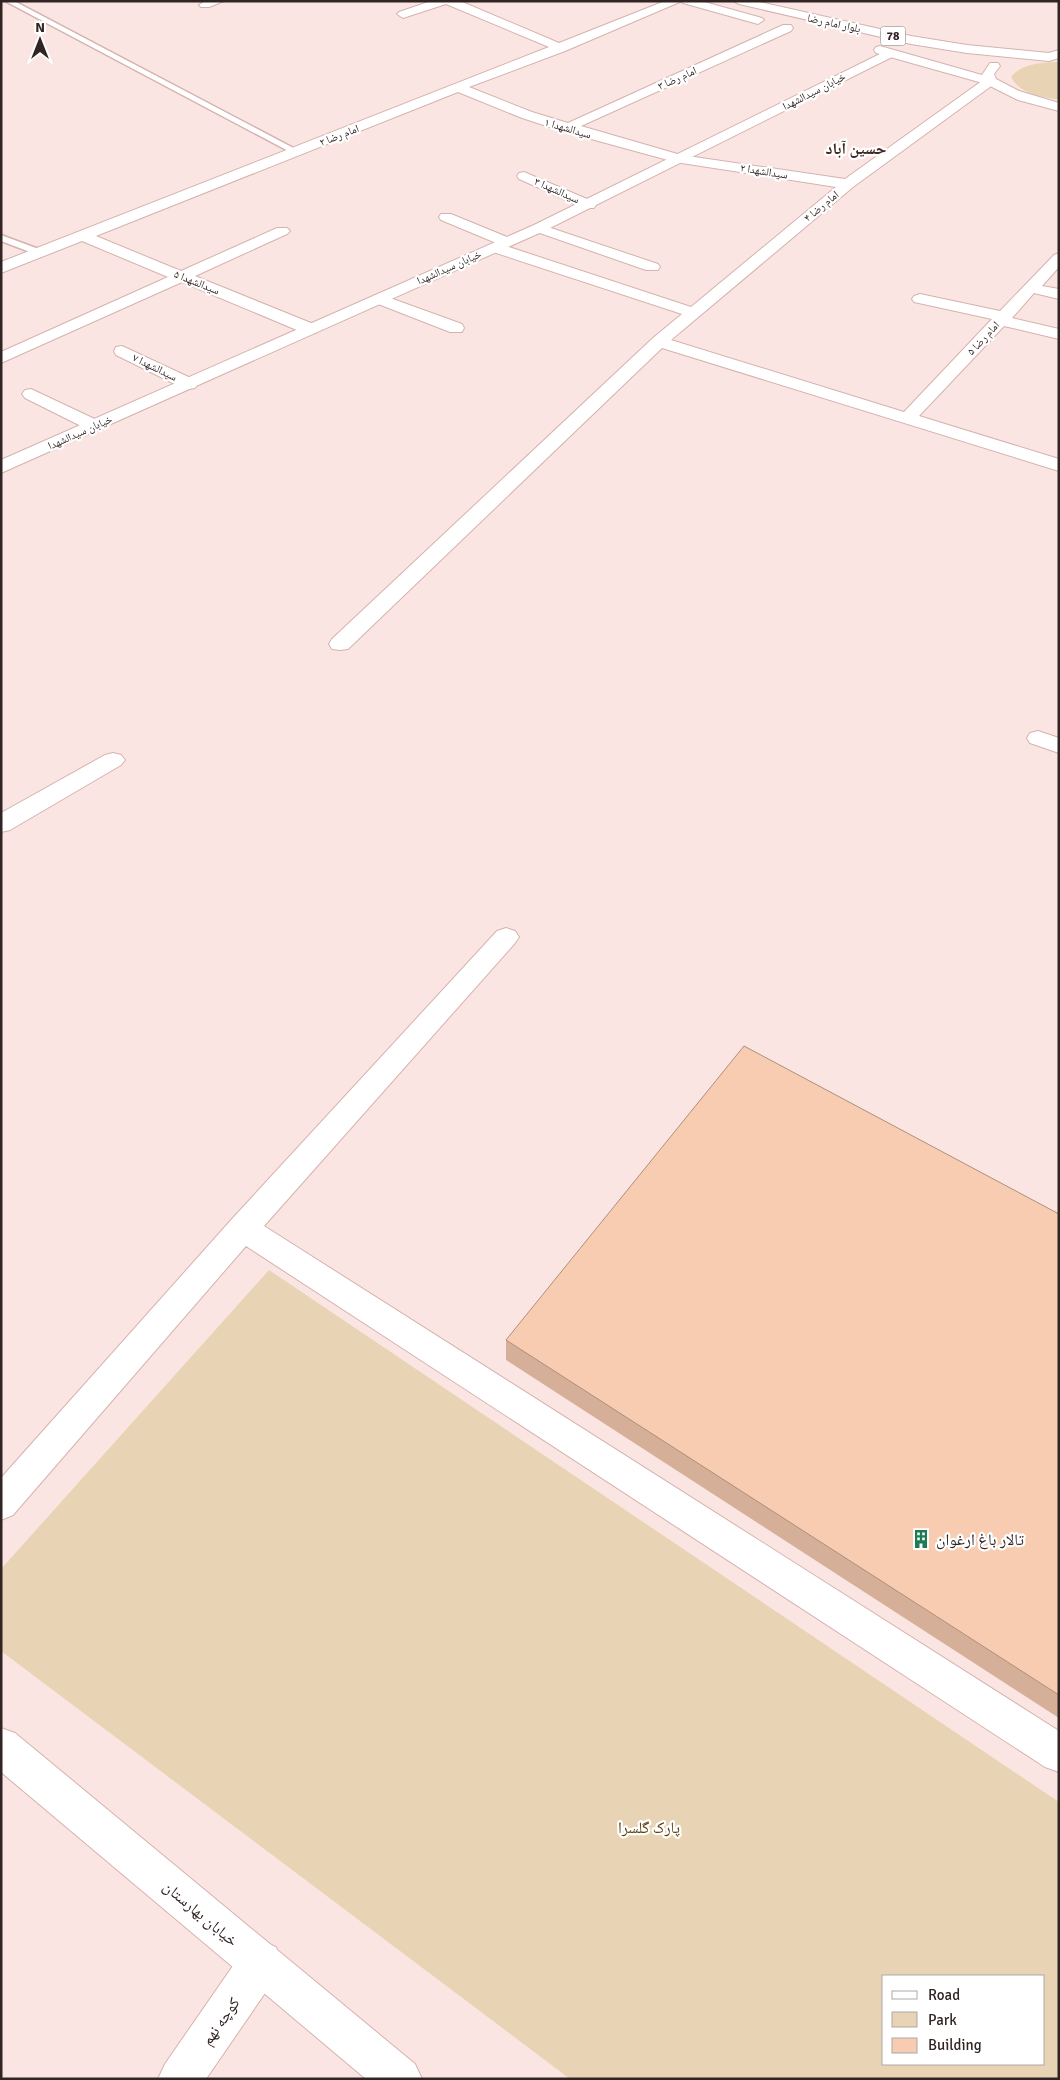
<svg xmlns="http://www.w3.org/2000/svg" width="1060" height="2080" font-family="Signika,'Noto Naskh Arabic',sans-serif">
	<rect width="100%" height="100%" fill="#fbe5e2"/>
	<path fill="#e8d4b4" fill-rule="evenodd" d="M1059,62v38c-19,-4 -38,-5 -48,-23 10,-13 31,-15 48,-15z
		M269,1270l790,532v277h-489l-569,-428v-82zM884,1976h160v88h-160z"/>
	<g fill="none" stroke-linecap="round" stroke-linejoin="round">
		<g stroke="#d5b2ae" stroke-width="3">
			<path id="lane" d="M5,1h9l287,151 -7,2z
				M1,235l43,16 2,2 -5,3 -3,-1 -37,-14z"/>
		</g>
		<g stroke="#d5b2ae" stroke-width="2">
			<path id="street" d="M205,1h19l-15,6h-8l-2,-2z
				M431,1h29l99,42 106,-42h17l-117,50 -96,36 63,25 36,11 215,-98h8l2,3 -2,3 -210,95 100,29 164,24 141,-101h8l2,3 -2,3 -141,103 -182,153 233,72 88,-93 -78,-17 -2,-3 2,-3 6,-2 80,17 54,-56 5,-2v14l-17,19 17,3v10l-25,-6 -22,25 47,11v10l-55,-13 -85,90 140,43v12l-397,-123 -314,301 -8,1 -8,-1 -3,-5 3,-5 321,-301 29,-24 -192,-63 -3,-3 3,-3h11l-60,-25 -2,-3 2,-3h10l61,25 3,3 -3,3h-9l188,62 145,-120 -161,-25 -113,-31 -40,-13 -64,-26 -362,144 85,35 96,-43h10l3,3 -3,3 -92,42 121,49 2,4 -2,4h-12l-122,-51 -181,81v-11l167,-75 -86,-36 -81,32v-11l548,-215 -103,-43 -43,14 -6,-4 2,-2z
				M524,172l70,30 2,3 -2,3h-10l-65,-29 -2,-3 2,-3z
				M539,224l119,40 2,3 -2,3h-12l-112,-39 -2,-3 2,-3z
				M379,294l83,30 2,4 -2,4h-12l-77,-30 -2,-3 2,-3z
				M122,346l73,34 3,4 -3,4 -6,1 -6,-1 -67,-33 -2,-4 2,-4z
				M31,389l70,33 3,4 -3,4 -6,1 -6,-1 -64,-32 -3,-4 3,-4z
				M1038,731l21,7v15l-29,-10 -3,-5 3,-5z
				M113,753l8,2 4,5 -4,5 -111,65 -9,2v-19l104,-58z
				M506,928l9,3 4,6 -4,6 -251,283 795,505v41l-14,-5 -799,-521 -233,269 -12,5v-42l231,-259 265,-288z
				M261,1941l15,6 6,15 -6,15 -70,102h-48l7,-15 81,-117z"/>
		</g>
		<g stroke="#d5b2ae" stroke-width="2">
			<path id="secondary" d="M890,49l6,4 -2,3 -350,175 -543,242v-13l533,-235z
				M1059,50v8l-10,3 -6,-4 2,-3z
				M1,1728l14,5 400,331 7,15h-56l-365,-307z"/>
		</g>
		<g stroke="#d5b2ae" stroke-width="2">
			<path id="primary" d="M681,1h20l61,17 2,2 -6,4 -75,-21z
				M733,1h22l156,35 56,9 82,8 6,4 -6,4 -82,-8 -56,-9 -172,-40z
				M880,46l102,29 8,-12h8l2,3 -6,8 2,5 23,12 40,12v8l-41,-11 -32,-16 -110,-31 -2,-3 2,-3z"/>
		</g>
		<use href="#lane" fill="#fff" fill-rule="evenodd"/>
		<use href="#street" fill="#fff" fill-rule="evenodd"/>
		<use href="#secondary" fill="#fff" fill-rule="evenodd"/>
		<use href="#primary" fill="#fff" fill-rule="evenodd"/>
	</g>
	<path fill="#d5af98" d="M1059,1214v504l-553,-358v-20z"/>
	<path fill="#f8ccb1" stroke="#ae8f7c" d="M744,1046l315,168v481l-553,-355z"/>
	<defs>
		<g id="building-bare" transform="scale(1.5)"><path d="M-4-6H4V6H1V3H-1V6H-4ZM-2.5-4.3h1.7v1.8h-1.7ZM.8-4.3h1.7v1.8H.8ZM-2.5-1h1.7V.8h-1.7ZM.8-1h1.7V.8H.8Z" fill="#1d7c53" stroke="#fff" stroke-width="2.5" paint-order="stroke"/></g>
	</defs>
	<g fill-rule="evenodd">
		<use href="#building-bare" x="921" y="1539"/>
	</g>
	<g text-anchor="middle" stroke-width="4.5" stroke-linejoin="round" paint-order="stroke">
		<g font-size="11" fill="#312423" stroke="#fff">
			<text transform="translate(834 23) rotate(12)" y="4">بلوار امام رضا</text>
			<text transform="translate(677 78) rotate(-24)" y="4">امام رضا ۳</text>
			<text transform="translate(814 91) rotate(-27)" y="4">خیابان سیدالشهدا</text>
			<text transform="translate(568 128) rotate(16)" y="4">سیدالشهدا ۱</text>
			<text transform="translate(339 135) rotate(-21)" y="4">امام رضا ۲</text>
			<text transform="translate(764 171) rotate(9)" y="4">سیدالشهدا ۲</text>
			<text transform="translate(557 190) rotate(24)" y="4">سیدالشهدا ۳</text>
			<text transform="translate(821 206) rotate(-40)" y="4">امام رضا ۴</text>
			<text transform="translate(449 267) rotate(-24)" y="4">خیابان سیدالشهدا</text>
			<text transform="translate(197 282) rotate(22)" y="4">سیدالشهدا ۵</text>
			<text transform="translate(983 338) rotate(-47)" y="4">امام رضا ۵</text>
			<text transform="translate(155 367) rotate(26)" y="4">سیدالشهدا ۷</text>
			<text transform="translate(80 432) rotate(-24)" y="4">خیابان سیدالشهدا</text>
		</g>
		<rect fill="#fff" stroke="#6f6665" stroke-width="1" x="880.5" y="26.5" width="25" height="19" rx="4"/>
		<g font-size="12" font-weight="bold" fill="#312423">
			<text x="893" y="40">78</text>
		</g>
		<g font-size="16" font-weight="bold" fill="#442927" stroke="#fff">
			<text x="856" y="154">حسین آباد</text>
		</g>
		<g font-size="16" fill="#312423" stroke="#fff" text-anchor="start">
			<text x="936" y="1545">تالار باغ ارغوان</text>
		</g>
		<g font-size="16" fill="#5b410e" stroke="#fff">
			<text x="649" y="1833">پارک گلسرا</text>
		</g>
		<g font-size="16" fill="#312423" stroke="#fff">
			<text transform="translate(201 1913) rotate(40)" y="6">خیابان بهارستان</text>
			<text transform="translate(220 2021) rotate(-55)" y="6">کوچه نهم</text>
		</g>
	</g>
	<rect width="1060" height="2080" fill="none" stroke="#312423" stroke-width="5"/>
	<rect x="882" y="1975" width="162" height="90" fill="#ffffff" stroke="#ada7a7"/>
	<rect x="892" y="1991" width="25" height="8" fill="#ffffff" stroke="#ada7a7"/>
	<text x="928" y="2000" font-size="15" fill="#312423">Road</text>
	<rect x="892" y="2012" width="25" height="15" fill="#e8d4b4" stroke="#ada7a7"/>
	<text x="928" y="2025" font-size="15" fill="#312423">Park</text>
	<rect x="892" y="2038" width="25" height="15" fill="#f8ccb1" stroke="#ada7a7"/>
	<text x="928" y="2050" font-size="15" fill="#312423">Building</text>
	<g transform="translate(40 40)" stroke="#ffffff" stroke-width="4" paint-order="stroke">
	<path d="M0-4L9 19L0 12L-9 19Z" fill="#312423"/>
	<text y="-8" font-size="14" font-weight="bold" text-anchor="middle" fill="#312423">N</text>
	</g>
</svg>
